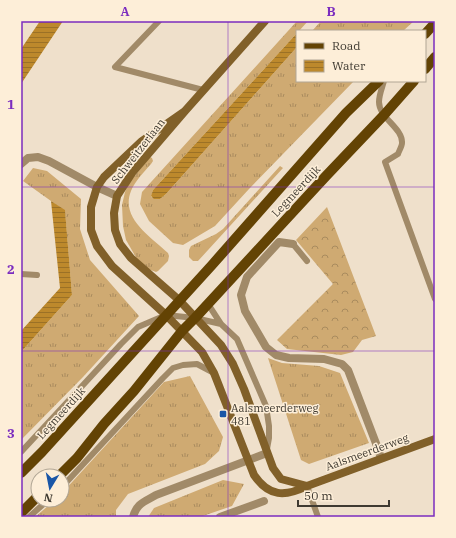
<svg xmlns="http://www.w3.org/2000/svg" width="456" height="538" font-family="'IBM Plex Serif',serif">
	<defs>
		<pattern id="grass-tufts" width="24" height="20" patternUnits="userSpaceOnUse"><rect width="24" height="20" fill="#cfaa72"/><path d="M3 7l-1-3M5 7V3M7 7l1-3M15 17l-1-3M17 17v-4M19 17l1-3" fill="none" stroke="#a98b5e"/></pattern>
		<pattern id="forest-crowns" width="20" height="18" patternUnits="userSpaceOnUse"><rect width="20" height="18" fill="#cfaa72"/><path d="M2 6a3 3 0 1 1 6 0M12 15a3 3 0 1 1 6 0" fill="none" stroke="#a98b5e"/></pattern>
		<pattern id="water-rules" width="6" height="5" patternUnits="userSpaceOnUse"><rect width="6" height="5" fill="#bd892c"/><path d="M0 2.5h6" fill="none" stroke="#9b7126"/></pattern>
	</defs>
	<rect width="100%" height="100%" fill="#efe0cb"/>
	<path fill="url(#grass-tufts)" d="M297,21h11l-9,10h-2v2l-144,157 -2,7 9,2 6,-5 131,-147v34h57l-105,108 -34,37 -32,19 -10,-2 -24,-22 -9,-17 2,-12z
		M321,21h93l-11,10h-91z
		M150,157l2,1 1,3 -2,3c-7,8 -16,17 -20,27 -11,27 20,46 37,62l1,3 -1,5 -10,10 -2,1 -8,-3 -11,-10 -11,-19 -3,-14 -1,-21 3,-13 4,-9z
		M280,166l3,2 -85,93h-5l-4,-4v-7l2,-4 25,-12 7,-5z
		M33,168l14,3 34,28 -1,30 10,31 49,56 -56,61 -62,63v-88l51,-57 -7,-84 -42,-30z
		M268,358l14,5 37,3 21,7 29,70 -60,21 -8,-4z
		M190,376l33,61 -4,14 -14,13 -77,30 -12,16v7h-81l20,-17h7v-7l102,-111z
		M223,480l21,4 -12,22 -32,11h-52l6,-9z"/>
	<path fill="url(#forest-crowns)" d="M327,207l49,129 -14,4 -9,12 -12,3 -54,-6 -10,-9 56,-56 -37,-44z"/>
	<path fill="url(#water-rules)" d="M40,21h23l-42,63v-35z
		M297,33v14l-131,147 -6,5h-6l-3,-3 2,-6z
		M51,201l14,9 7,85 -51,57v-21l39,-43z"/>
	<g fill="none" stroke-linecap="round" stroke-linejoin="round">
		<path stroke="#a18a68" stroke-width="6" d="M159,21l-44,46 88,23
			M384,81c-2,7 -5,14 -5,21 0,16 24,26 23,41 0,3 -3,8 -4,11l-13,8 50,137
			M293,244l14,17
			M21,274l16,1
			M208,304l13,20 16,15 29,67 3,20v12l-2,11
			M21,452l100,-108 17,-17 28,-12 29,3 26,6
			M307,486l11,31
			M62,487l101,-109 10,-10 10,-3 14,-1 17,9
			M29,517l19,-17"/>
		<path stroke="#a18a68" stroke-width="8" d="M21,164l7,-6 10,-1 11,4 48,26 20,9
			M293,244l-14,-2 -32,35 -6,18 4,16 21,36 10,8 13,3 35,1 18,5 6,6 29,76 4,12
			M133,517c4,-14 11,-15 23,-22l111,-42
			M220,517l44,-16"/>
		<path stroke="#816029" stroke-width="8" d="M265,21l-80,90 -53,62 -15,23 -3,17 1,17 5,14 11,14 48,42 42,45 12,19 11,25 29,79 8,11 26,7
			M185,111l-43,30 -38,36 -7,10 -6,20v23l6,16 15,20 54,49 36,37 12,21 40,102c15,22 31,22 53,11l128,-47"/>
		<path stroke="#634304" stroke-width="10" d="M425,34l10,-11
			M425,69l10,-12
			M21,473l21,-21 170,-187 134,-152 33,-32
			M59,476l18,-18 27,-34 30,-33 48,-60 13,-13 131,-142 58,-61 30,-34
			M21,513l17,-17"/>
	</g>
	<path fill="none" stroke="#7b2cbf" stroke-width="1" stroke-opacity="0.55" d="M228,21v496M21,187h414M21,351h414"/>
	<rect fill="#1a56a7" stroke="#fdeed8" stroke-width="1.5" x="219" y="410" width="8" height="8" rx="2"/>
	<g text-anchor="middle" stroke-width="3" stroke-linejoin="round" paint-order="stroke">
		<g font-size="11" fill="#3f3a31" stroke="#fdeed8">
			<text transform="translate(138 151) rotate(-52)" y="4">Schweitzerlaan</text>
			<text transform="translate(296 191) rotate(-47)" y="4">Legmeerdijk</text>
			<text transform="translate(61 413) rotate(-48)" y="4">Legmeerdijk</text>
			<text transform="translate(367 452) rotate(-20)" y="4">Aalsmeerderweg</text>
		</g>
		<g font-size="11" fill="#3f3a31" stroke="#fdeed8" text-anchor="start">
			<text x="231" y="412">Aalsmeerderweg<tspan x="231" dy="13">481</tspan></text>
		</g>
	</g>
	<rect width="456" height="538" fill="none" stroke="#fdeed8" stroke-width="44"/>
	<rect x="296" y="30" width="130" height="52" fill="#fdeed8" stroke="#b1a695"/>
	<rect x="304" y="43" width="20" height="6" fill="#634304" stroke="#b1a695"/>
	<text x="332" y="50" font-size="12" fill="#3f3a31">Road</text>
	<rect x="304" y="60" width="20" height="12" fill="url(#water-rules)" stroke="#b1a695"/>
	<text x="332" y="70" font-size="12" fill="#3f3a31">Water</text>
	<g transform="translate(50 488) rotate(190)"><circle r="19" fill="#fdeed8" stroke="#b1a695"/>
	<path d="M0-3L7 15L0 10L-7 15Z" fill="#1a56a7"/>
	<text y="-6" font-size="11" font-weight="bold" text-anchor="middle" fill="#3f3a31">N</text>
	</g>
	<path d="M298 500v6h91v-6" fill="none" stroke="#3f3a31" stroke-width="2"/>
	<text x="304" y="500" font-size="12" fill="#3f3a31" stroke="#fdeed8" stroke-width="3" paint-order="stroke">50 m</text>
	<rect x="22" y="22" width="412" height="494" fill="none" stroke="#7b2cbf" stroke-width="1.5"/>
	<g font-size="13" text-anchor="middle" font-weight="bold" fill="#7b2cbf">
		<text x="125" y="16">A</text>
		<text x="331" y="16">B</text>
		<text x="11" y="109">1</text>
		<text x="11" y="274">2</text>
		<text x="11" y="438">3</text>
	</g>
</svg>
